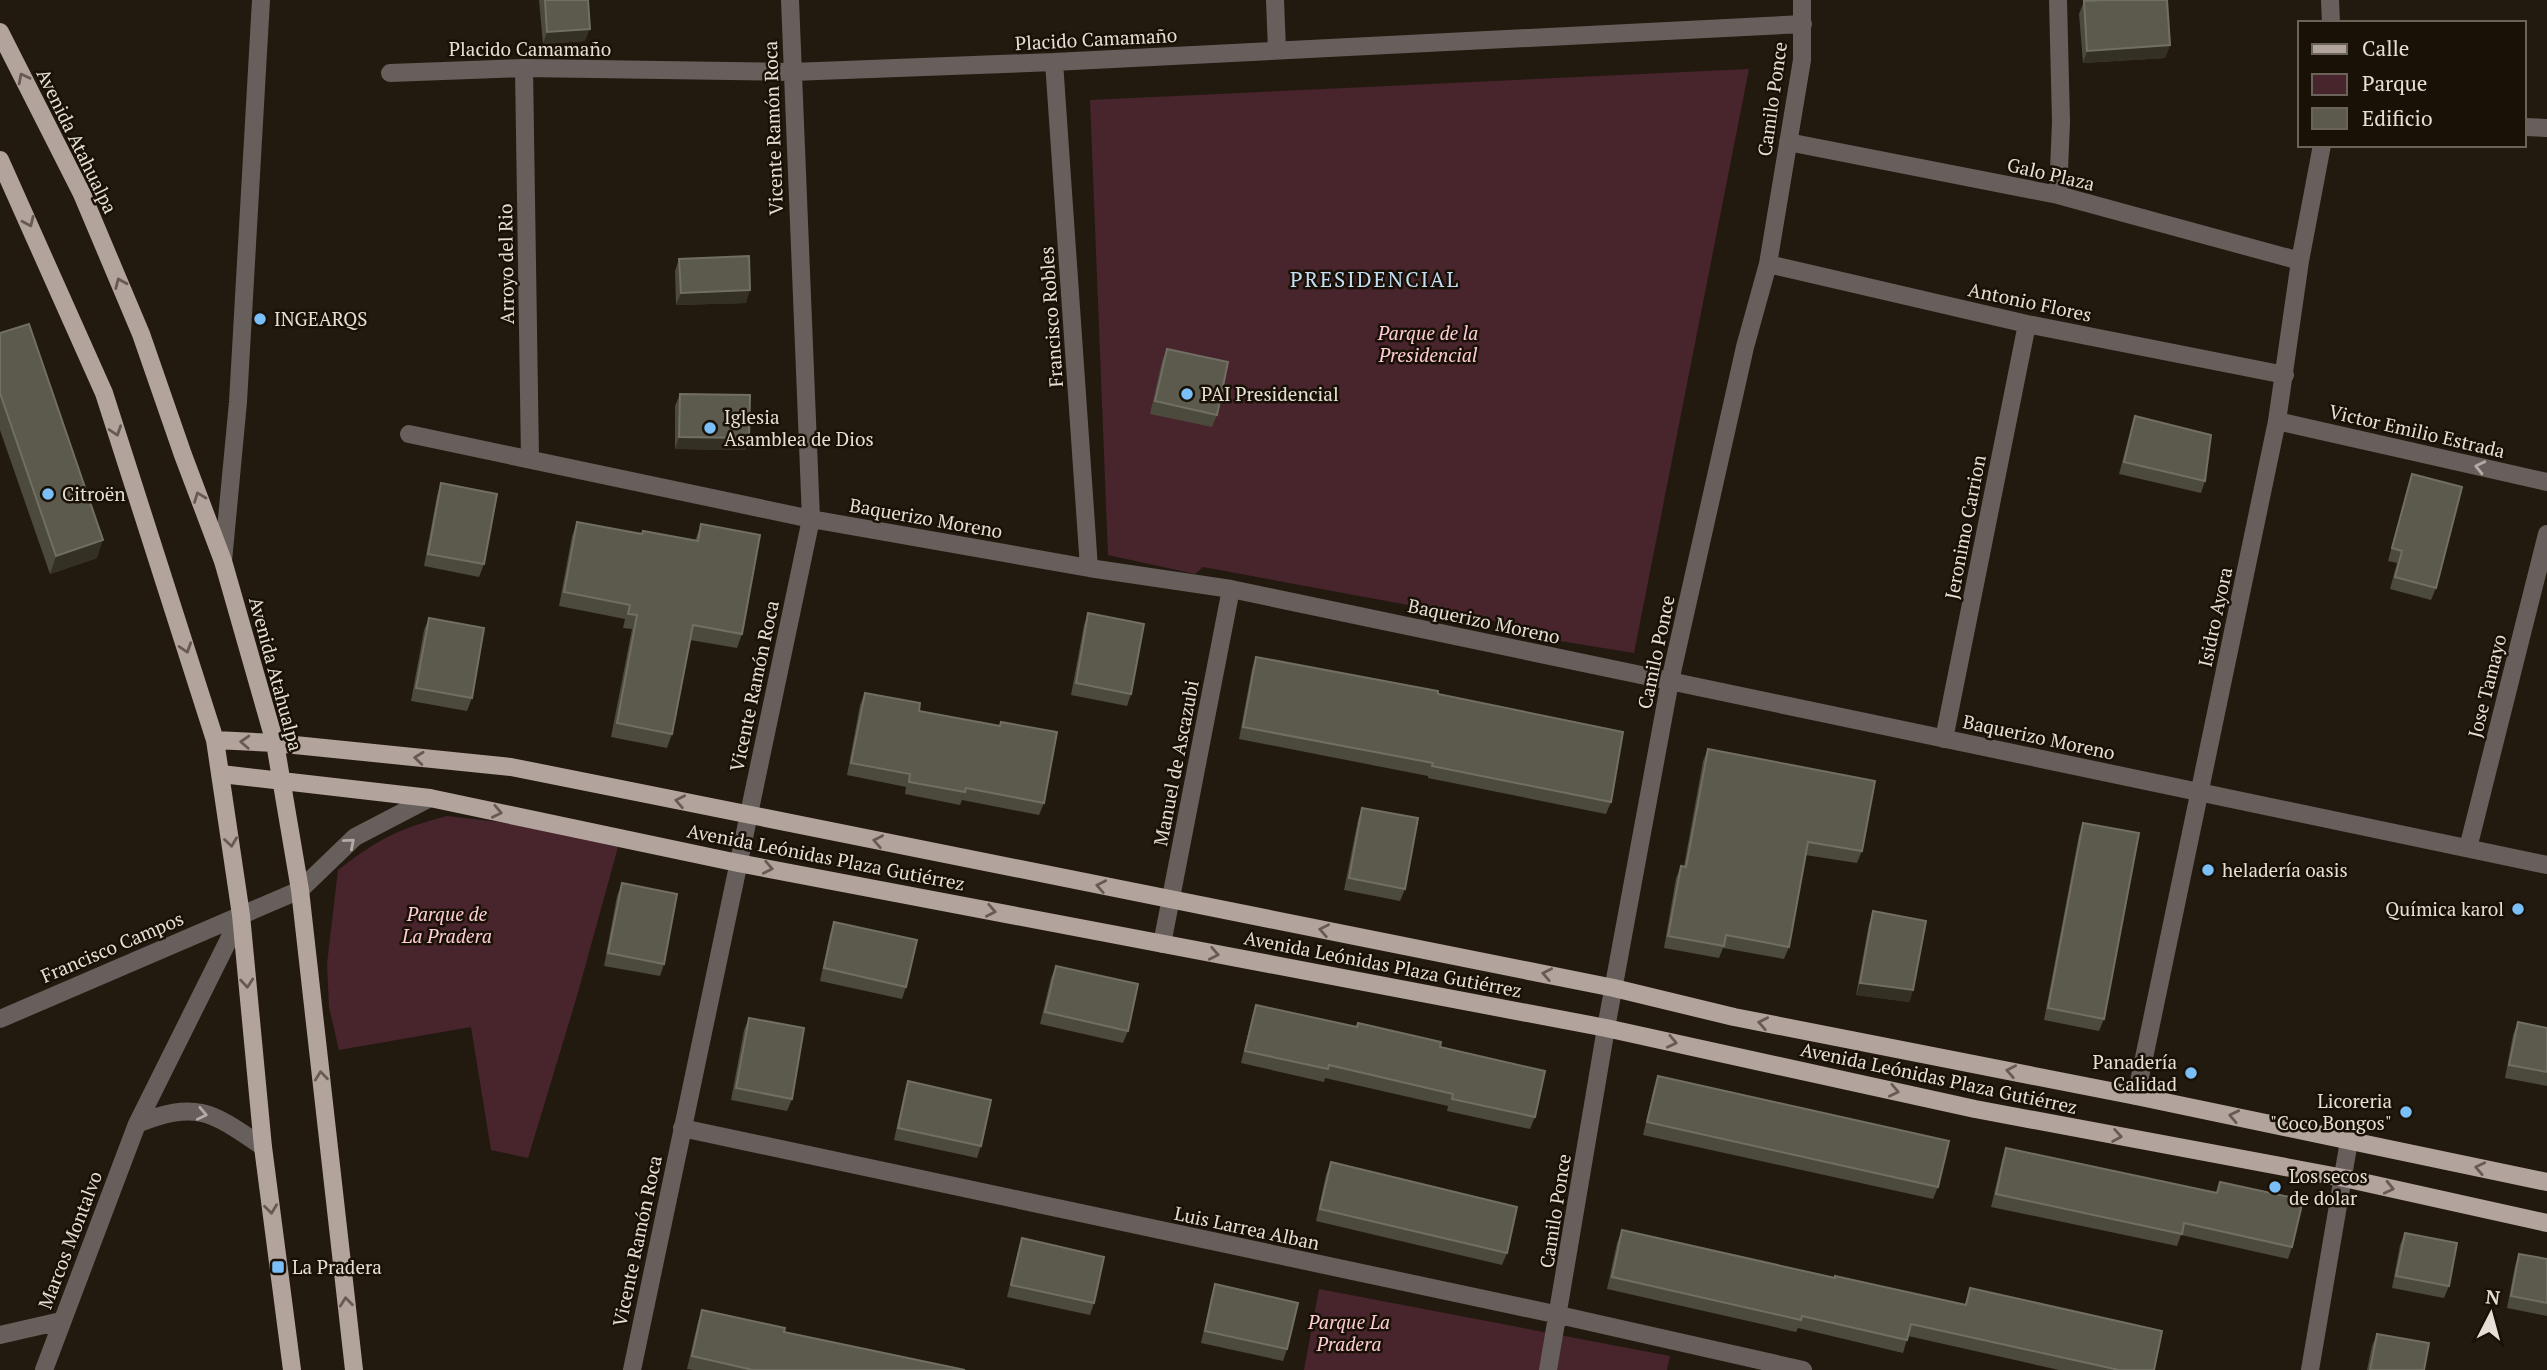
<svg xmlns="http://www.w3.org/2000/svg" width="2547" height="1370" font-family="'PT Serif',serif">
	<rect width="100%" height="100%" fill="#231a0f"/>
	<path fill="#48242d" d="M1749,69l-115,584 -80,-13 -5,-9 -346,-64 -8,7 -87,-19 -18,-455z
		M447,816l60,7 111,24 -41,149 -49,162 -37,-8 -20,-123 -132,23 -10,-43 -2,-43 11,-94c41,-31 59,-41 109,-54z
		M1319,1289l351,67 -3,14h-363z"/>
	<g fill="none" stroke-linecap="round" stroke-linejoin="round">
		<path stroke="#675f5c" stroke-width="18" d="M1275,0l2,50
			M2330,0l1,23
			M1054,62l35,506
			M524,68l6,391
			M390,73l134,-5 268,4 262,-10 749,-38
			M2526,127l21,1
			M1788,142l270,53 242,66
			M2058,195l3,-73 -3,-122
			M1768,264l259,60 258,51
			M2277,421l270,61
			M409,434l402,85 278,49 142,21 1316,276
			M223,561l15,-159 23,-402
			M1944,739l83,-415
			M2468,848l79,-314
			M1162,944l69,-355
			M0,1019l300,-129 55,-53 75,-39
			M2136,1096l141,-675 23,-160 22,-116
			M137,1124c60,-24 75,-12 126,23
			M682,1128l877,187 244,55
			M0,1335l61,-14
			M44,1370l93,-246 104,-209
			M632,1370l179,-851 -21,-519
			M1548,1370l58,-342 64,-347 75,-334 23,-83 34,-204v-60
			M2310,1370l39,-229"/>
		<path stroke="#b3a39d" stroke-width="18" d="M0,32l82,162 59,140 42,121 40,106 52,182 25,147 54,480
			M0,160l104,233 111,347 26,175 22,232 29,223
			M215,740l60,3 236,24 1103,221 120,29 402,79 411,86
			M221,774l209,24 308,65 868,165 369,81 369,69 203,45"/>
	</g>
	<path fill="#4b4a3d" d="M539,0h49l-3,41 -42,3z
		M2084,1l86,44 -5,13 -82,5 -4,-49z
		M679,259l67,44 -70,2 -1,-34z
		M0,333l97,225 -47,16 -50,-144z
		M1167,349l50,66 -5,12 -62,-13 12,-53z
		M680,394l69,44 -4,12 -70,-1v-43z
		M2135,416l70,65 -4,12 -82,-19 12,-46z
		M2412,474l24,114 -5,12 -41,-11 7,-26 -9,-2 20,-75z
		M441,483l43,81 -5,13 -55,-11 13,-70z
		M577,522l65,12 53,7 6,-17 41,110 -5,14 -47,-8 -18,94 -5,14 -56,-11 21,-108 -9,-1 2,-9 -66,-13 13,-70z
		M1088,613l43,81 -4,12 -56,-11 13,-70z
		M429,618l43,80 -5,13 -56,-10 13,-71z
		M1256,657l182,37 173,108 -5,12 -178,-36v-2l-189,-37 13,-70z
		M865,693l54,18 80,15 2,-4 43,81 -5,12 -77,-15 -2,5 -55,-11 1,-7 -59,-12 13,-70z
		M1708,749l154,102 -5,12 -52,-8 -16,92 -5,12 -61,-11 -4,10 -55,-10 12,-70 5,-12h3l19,-105z
		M1362,808l43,81 -5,12 -56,-11 14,-70z
		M2083,823l21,196 -5,12 -55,-11 35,-185z
		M622,883l42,81 -4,12 -56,-10 13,-70z
		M1873,911l40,79 -4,12 -53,-7 13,-71z
		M834,922l72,65 -4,12 -82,-18 10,-47z
		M1056,966l72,65 -5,12 -83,-19 11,-46z
		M1256,1005l184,42 95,70 -5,12 -83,-18 1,-5 -123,-28 -1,4 -83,-19 11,-46z
		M749,1018l43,81 -5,12 -56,-11 13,-70z
		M2518,1022l29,6v58l-42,-8 8,-43z
		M1658,1076l280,111 -5,12 -290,-64 11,-47z
		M908,1081l73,65 -4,12 -83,-18 10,-46z
		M2006,1148l210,45 4,-11 72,65 -4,12 -107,-24 -4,11 -186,-39 11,-47z
		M1331,1162l176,91 -5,12 -186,-44 10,-46z
		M1622,1230l212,48 131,26 5,-16 184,82h-95l-151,-34 -5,17 -105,-25 -2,4 -189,-43 10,-46z
		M2405,1233l44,53 -5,12 -52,-10 8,-43z
		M1022,1238l72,65 -4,12 -83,-18 11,-46z
		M2519,1254l28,5v57l-40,-8 8,-42z
		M1215,1284l72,65 -4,12 -82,-18 10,-46z
		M702,1310l82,22 181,38h-271l-7,-1 11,-47z
		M2377,1334l47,36h-57l5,-24z"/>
	<path fill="#343023" d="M590,29l-5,12 -42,3 4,-12z
		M2170,45l-5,13 -82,5 4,-12z
		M750,290l-4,13 -70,2 5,-12z
		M679,437l70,1 -4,12 -70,-1z
		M103,540l-6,18 -47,16 6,-18z
		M1860,983l53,7 -4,12 -53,-7z"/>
	<path fill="#5b5a4d" stroke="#716f63" stroke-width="2" d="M545,0h43l2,29 -43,3z
		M2107,0h60l3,45 -83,6 -3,-50z
		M749,256l1,34 -69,3 -2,-34z
		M29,324l74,216 -47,16 -56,-163v-60z
		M1167,349l61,13 -11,53 -62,-14z
		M680,394l70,1 -1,43 -70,-1z
		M2135,416l76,19 -6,46 -81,-19z
		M2412,474l50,13 -26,101 -41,-11 7,-26 -10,-3z
		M441,483l56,11 -13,70 -56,-10z
		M577,522l65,12 1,-3 55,10 3,-17 59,11 -18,99 -49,-9 -21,109 -55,-11 20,-108 -9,-1 2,-9 -66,-13z
		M1088,613l56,11 -13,70 -55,-11z
		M429,618l55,10 -12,70 -56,-10z
		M1256,657l182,34v3l185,38 -12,70 -179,-36 1,-3 -190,-36z
		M865,693l55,10 -1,8 81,15 1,-4 56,10 -13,71 -78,-15 -1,4 -56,-10 1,-8 -59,-11z
		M1708,749l167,32 -13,70 -54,-9 -19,105 -63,-12 -2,11 -56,-10 13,-70 5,1z
		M1362,808l56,10 -13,71 -56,-11z
		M2083,823l56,10 -35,186 -56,-11z
		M622,883l55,11 -13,70 -56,-11z
		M1873,911l53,10 -13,69 -53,-7z
		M834,922l83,18 -11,47 -82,-19z
		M1056,966l82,18 -10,47 -83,-19z
		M1256,1005l101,22 1,-4 83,19 -1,5 105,24 -10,46 -83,-18 1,-5 -124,-29 -1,4 -83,-18z
		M749,1018l55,10 -12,71 -56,-11z
		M2518,1022l29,6v44l-38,-7z
		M1658,1076l291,65 -11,46 -291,-65z
		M908,1081l83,19 -10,46 -83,-18z
		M2006,1148l211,45 3,-11 83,18 -11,47 -108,-24 -2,11 -186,-40z
		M1331,1162l186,45 -10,46 -187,-44z
		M1622,1230l213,48v-2l131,29 4,-17 192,43 -8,39h-35l-208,-46 -4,16 -105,-24 -1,4 -189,-43z
		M2405,1233l52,10 -8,43 -53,-10z
		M1022,1238l82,19 -10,46 -83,-18z
		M2519,1254l28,5v44l-36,-7z
		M1215,1284l83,19 -11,46 -82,-18z
		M702,1310l83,18 -1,4 181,38h-212l-61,-14z
		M2377,1334l52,9 -5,27h-54z"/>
	<defs><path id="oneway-chevron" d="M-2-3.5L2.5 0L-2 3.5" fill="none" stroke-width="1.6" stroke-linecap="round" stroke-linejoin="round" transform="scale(1.75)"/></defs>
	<g stroke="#665a52">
		<use href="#oneway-chevron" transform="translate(23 78) rotate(-117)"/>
		<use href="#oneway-chevron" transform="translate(29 222) rotate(66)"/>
		<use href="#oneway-chevron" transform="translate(120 283) rotate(-113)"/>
		<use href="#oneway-chevron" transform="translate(116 431) rotate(72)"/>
		<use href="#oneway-chevron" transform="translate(199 497) rotate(-111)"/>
		<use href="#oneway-chevron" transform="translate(186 648) rotate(72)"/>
		<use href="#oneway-chevron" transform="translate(245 742) rotate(-177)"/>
		<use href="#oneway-chevron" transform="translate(419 758) rotate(-174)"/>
		<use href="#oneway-chevron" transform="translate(680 801) rotate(-169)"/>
		<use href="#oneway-chevron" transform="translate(497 812) rotate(12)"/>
		<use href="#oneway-chevron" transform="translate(878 841) rotate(-169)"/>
		<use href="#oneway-chevron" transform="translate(231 842) rotate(82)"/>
		<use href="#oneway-chevron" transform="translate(768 868) rotate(11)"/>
		<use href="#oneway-chevron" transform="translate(1101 886) rotate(-169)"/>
		<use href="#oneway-chevron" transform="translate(991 911) rotate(11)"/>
		<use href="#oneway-chevron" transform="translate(1324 930) rotate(-169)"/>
		<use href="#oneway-chevron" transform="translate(1214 954) rotate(11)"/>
		<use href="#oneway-chevron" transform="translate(1547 974) rotate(-169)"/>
		<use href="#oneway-chevron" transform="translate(247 983) rotate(85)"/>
		<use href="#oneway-chevron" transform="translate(1763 1023) rotate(-169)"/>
		<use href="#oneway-chevron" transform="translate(1672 1042) rotate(12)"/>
		<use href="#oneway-chevron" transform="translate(2011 1071) rotate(-169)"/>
		<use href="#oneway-chevron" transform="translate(321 1076) rotate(-96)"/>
		<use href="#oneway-chevron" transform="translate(1894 1091) rotate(12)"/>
		<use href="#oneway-chevron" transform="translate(2234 1116) rotate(-168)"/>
		<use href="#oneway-chevron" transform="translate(2117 1136) rotate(10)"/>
		<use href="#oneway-chevron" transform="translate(2480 1168) rotate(-168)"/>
		<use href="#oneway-chevron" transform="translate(2389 1188) rotate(13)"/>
		<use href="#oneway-chevron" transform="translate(271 1209) rotate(83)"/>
		<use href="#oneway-chevron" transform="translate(346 1302) rotate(-96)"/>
	</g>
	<g stroke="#b3aca6">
		<use href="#oneway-chevron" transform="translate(2480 467) rotate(-167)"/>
		<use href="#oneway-chevron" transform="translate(350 843) rotate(-41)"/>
		<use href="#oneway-chevron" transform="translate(202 1114) rotate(12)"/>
	</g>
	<g fill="#7abff8" stroke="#191106" stroke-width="2.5">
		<circle cx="260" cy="319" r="7"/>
		<circle cx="1187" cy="394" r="7"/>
		<circle cx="710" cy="428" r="7"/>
		<circle cx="48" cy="494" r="7"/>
		<circle cx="2208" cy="870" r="7"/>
		<circle cx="2518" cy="909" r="7"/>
		<circle cx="2191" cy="1073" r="7"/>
		<circle cx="2406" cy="1112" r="7"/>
		<circle cx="2275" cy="1187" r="7"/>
		<rect x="271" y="1260" width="14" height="14" rx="3.5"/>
	</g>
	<g text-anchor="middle" stroke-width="5" stroke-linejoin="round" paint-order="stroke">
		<g font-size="19" fill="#e5dfd7" stroke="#191106">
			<text transform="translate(1096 39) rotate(-3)" y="7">Placido Camamaño</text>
			<text x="530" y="56">Placido Camamaño</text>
			<text transform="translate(1772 99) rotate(-82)" y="7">Camilo Ponce</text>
			<text transform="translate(773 128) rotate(-92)" y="7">Vicente Ramón Roca</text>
			<text transform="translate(77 141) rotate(64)" y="7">Avenida Atahualpa</text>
			<text transform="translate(2051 174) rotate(13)" y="7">Galo Plaza</text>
			<text transform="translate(506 264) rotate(-91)" y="7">Arroyo del Rio</text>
			<text transform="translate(2030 302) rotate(12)" y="7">Antonio Flores</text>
			<text transform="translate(1051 317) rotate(-94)" y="7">Francisco Robles</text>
			<text transform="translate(2417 431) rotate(13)" y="7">Victor Emilio Estrada</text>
			<text transform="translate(926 518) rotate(10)" y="7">Baquerizo Moreno</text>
			<text transform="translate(1965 527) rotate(-79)" y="7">Jeronimo Carrion</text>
			<text transform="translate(2215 617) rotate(-78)" y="7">Isidro Ayora</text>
			<text transform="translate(1484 621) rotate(12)" y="7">Baquerizo Moreno</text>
			<text transform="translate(1656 652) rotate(-78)" y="7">Camilo Ponce</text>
			<text transform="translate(276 674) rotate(75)" y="7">Avenida Atahualpa</text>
			<text transform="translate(754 686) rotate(-78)" y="7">Vicente Ramón Roca</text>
			<text transform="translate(2487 686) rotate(-76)" y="7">Jose Tamayo</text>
			<text transform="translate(2039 737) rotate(12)" y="7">Baquerizo Moreno</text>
			<text transform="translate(1176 763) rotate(-79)" y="7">Manuel de Ascazubi</text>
			<text transform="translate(826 857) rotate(11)" y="7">Avenida Leónidas Plaza Gutiérrez</text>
			<text transform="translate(112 947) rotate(-23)" y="7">Francisco Campos</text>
			<text transform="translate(1383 964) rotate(11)" y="7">Avenida Leónidas Plaza Gutiérrez</text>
			<text transform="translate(1939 1078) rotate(12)" y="7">Avenida Leónidas Plaza Gutiérrez</text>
			<text transform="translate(1555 1211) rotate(-81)" y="7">Camilo Ponce</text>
			<text transform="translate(1247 1228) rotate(12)" y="7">Luis Larrea Alban</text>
			<text transform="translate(70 1240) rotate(-69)" y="7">Marcos Montalvo</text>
			<text transform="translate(637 1241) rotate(-78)" y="7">Vicente Ramón Roca</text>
		</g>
		<g font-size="19" fill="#e5dfd7" stroke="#191106" text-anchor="start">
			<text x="274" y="326">INGEARQS</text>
			<text x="1201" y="401">PAI Presidencial</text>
			<text x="724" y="424">Iglesia<tspan x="724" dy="22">Asamblea de Dios</tspan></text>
			<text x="62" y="501">Citroën</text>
			<text x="2222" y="877">heladería oasis</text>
			<text x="2504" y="916" text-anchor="end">Química karol</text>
			<text x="2177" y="1069" text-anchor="end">Panadería<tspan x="2177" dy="22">Calidad</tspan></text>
			<text x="2392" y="1108" text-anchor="end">Licoreria<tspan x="2392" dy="22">"Coco Bongos"</tspan></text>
			<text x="2289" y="1183">Los secos<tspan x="2289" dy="22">de dolar</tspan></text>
			<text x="292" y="1274">La Pradera</text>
		</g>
		<g font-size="19" font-style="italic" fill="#ffccd7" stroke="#191106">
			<text x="1428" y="340">Parque de la<tspan x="1428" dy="22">Presidencial</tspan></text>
			<text x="447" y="921">Parque de<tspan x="447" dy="22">La Pradera</tspan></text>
			<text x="1349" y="1329">Parque La<tspan x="1349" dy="22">Pradera</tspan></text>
		</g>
		<g font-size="21" letter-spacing="2" fill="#c5def4" stroke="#191106">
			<text x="1375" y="287">PRESIDENCIAL</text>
		</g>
	</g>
	<rect x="2298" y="21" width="228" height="126" fill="#191106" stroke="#6b635a" stroke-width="2"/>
	<rect x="2312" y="44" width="35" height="10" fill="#b3a39d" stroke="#6b635a" stroke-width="2"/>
	<text x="2362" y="56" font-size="21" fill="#e5dfd7">Calle</text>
	<rect x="2312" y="74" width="35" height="21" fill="#48242d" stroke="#6b635a" stroke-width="2"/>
	<text x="2362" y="91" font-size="21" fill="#e5dfd7">Parque</text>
	<rect x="2312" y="108" width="35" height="21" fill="#5b5a4d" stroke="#6b635a" stroke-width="2"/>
	<text x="2362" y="126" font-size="21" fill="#e5dfd7">Edificio</text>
	<g transform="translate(2491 1314) rotate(6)" stroke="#191106" stroke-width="5" paint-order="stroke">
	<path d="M0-5L12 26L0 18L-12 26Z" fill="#e5dfd7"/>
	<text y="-10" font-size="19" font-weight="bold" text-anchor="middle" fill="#e5dfd7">N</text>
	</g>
</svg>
